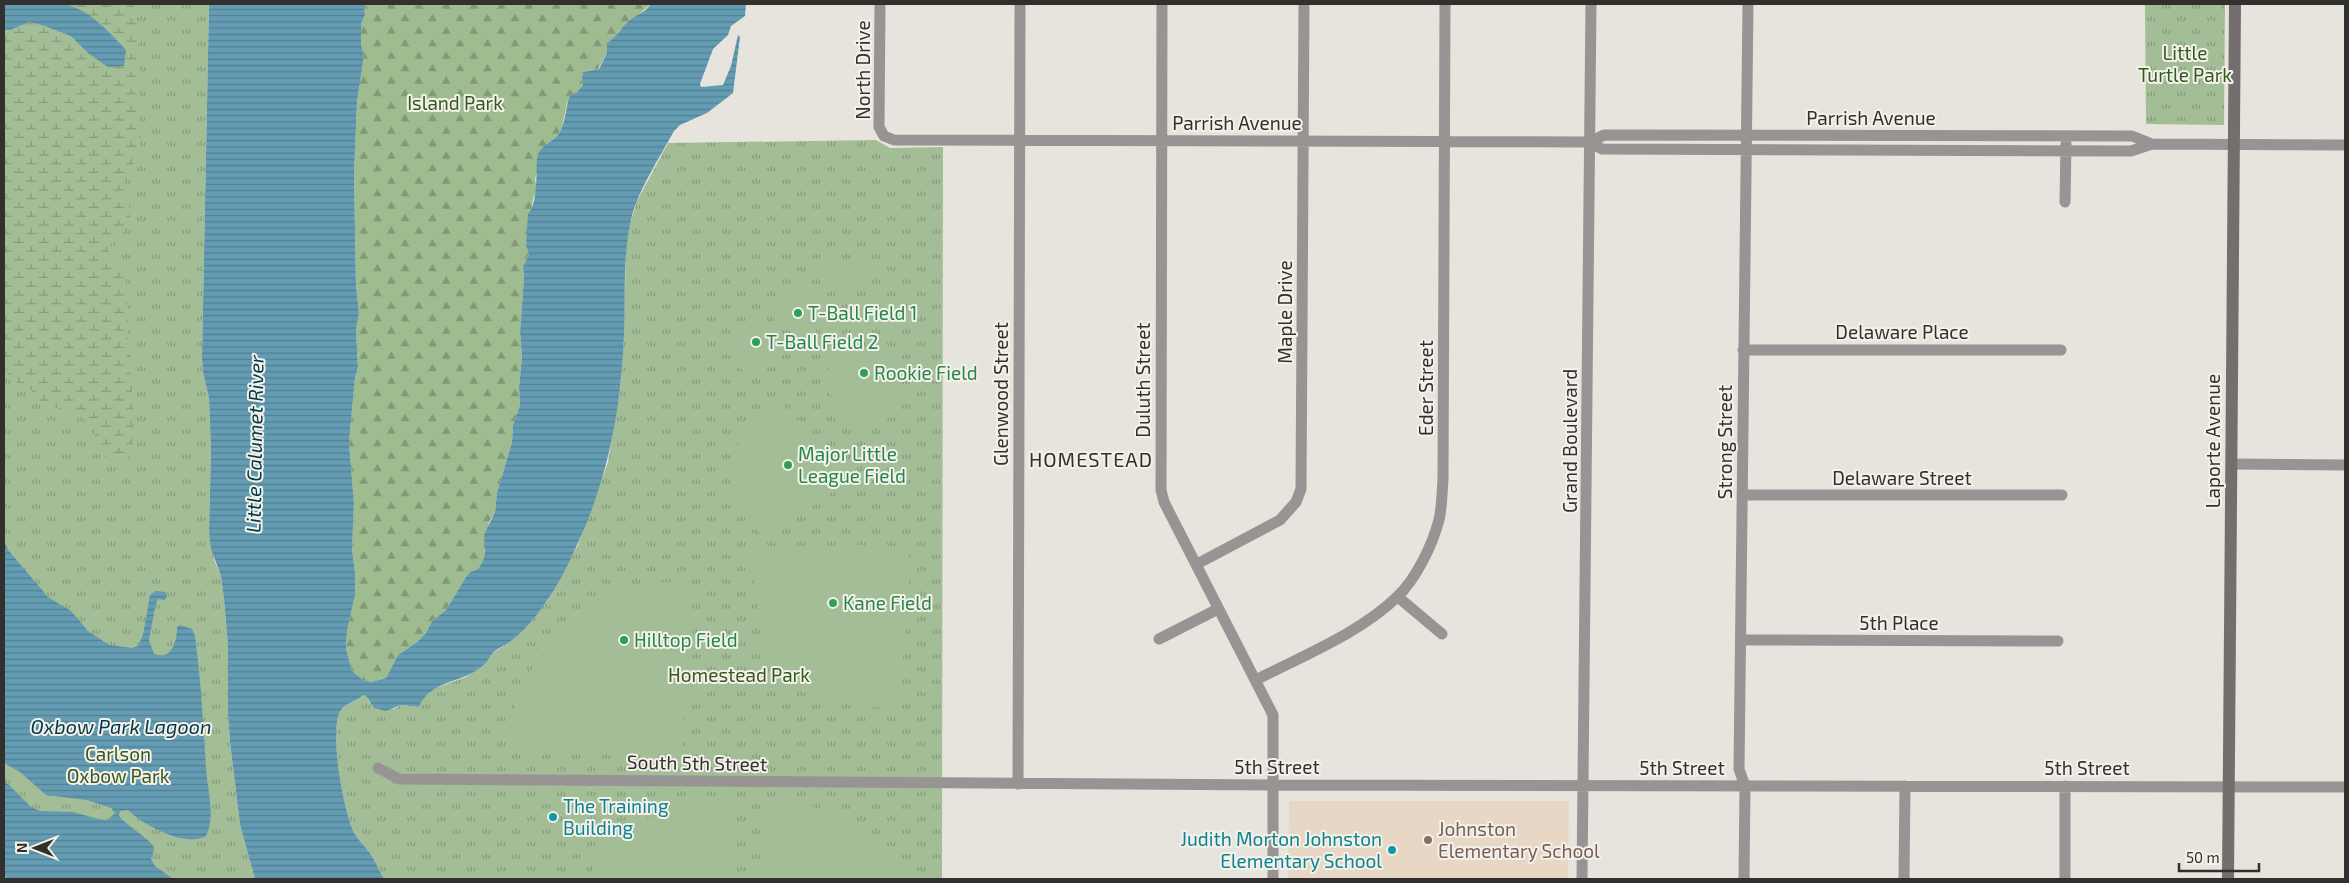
<svg xmlns="http://www.w3.org/2000/svg" width="2349" height="883" font-family="'Exo 2',sans-serif">
	<defs>
		<pattern id="grass-tufts" width="24" height="20" patternUnits="userSpaceOnUse" patternTransform="scale(1.25)"><rect width="24" height="20" fill="#a3be96"/><path d="M3 7l-1-3M5 7V3M7 7l1-3M15 17l-1-3M17 17v-4M19 17l1-3" fill="none" stroke="#859b7b"/></pattern>
		<pattern id="forest-firs" width="22" height="20" patternUnits="userSpaceOnUse" patternTransform="scale(1.25)"><rect width="22" height="20" fill="#9ebc8f"/><path d="M5 1l3.5 6h-7zM16 11l3.5 6h-7z" fill="#819975"/></pattern>
		<pattern id="wetland-marsh" width="20" height="14" patternUnits="userSpaceOnUse" patternTransform="scale(1.25)"><rect width="20" height="14" fill="#a3be96"/><path d="M1 5h8M5 5V1M11 12h8M15 12V8" fill="none" stroke="#859b7b"/></pattern>
		<pattern id="water-rules" width="6" height="5" patternUnits="userSpaceOnUse" patternTransform="scale(1.25)"><rect width="6" height="5" fill="#639cb3"/><path d="M0 2.5h6" fill="none" stroke="#528092"/></pattern>
	</defs>
	<rect width="100%" height="100%" fill="#e6e4dd"/>
	<path fill="#e9d7c6" d="M1289,801h280l-1,78h-280z"/>
	<path fill="url(#grass-tufts)" d="M4,4h205l-7,353 1,15 6,26 2,52 -2,81 5,29 7,16 3,23 4,46v69l2,28 10,83 15,54h-251z
		M2145,4h80l-1,121 -78,-1z
		M876,140l14,8 53,-1 -1,732h-558c-5,-9 -9,-19 -15,-27 -4,-6 -10,-11 -14,-18 -11,-19 -27,-106 -14,-124 6,-8 16,-7 22,-15l3,1 4,7 24,6 7,-4 18,2 3,-7 11,-11 33,-12 17,-11 10,-13 18,-12 37,-41 30,-55 30,-83 13,-80 3,-45 2,-91 3,-18 8,-27 31,-58z"/>
	<path fill="url(#forest-firs)" d="M364,4h287l-32,27 -21,38 -15,3 -1,5 1,8 -16,18 -5,24 -5,9 -16,13 -4,9 1,10 -3,11 2,10 -4,10 -7,47 3,8 -6,13 1,11 -4,54 2,25 -3,29 1,19 -7,20 -1,17 -15,51 -2,19 -6,10 -6,39 -5,8 -8,3 -4,5 -20,33 -14,11 -6,12 -9,9 -19,13 -12,23 -15,4 -8,-2 -11,-9 -6,-22 1,-18 8,-36v-23l-3,-23 2,-45 -5,-62 6,-64 3,-11 -2,-37 3,-17 -3,-28 -2,-110 3,-73 7,-46 -3,-12v-20l4,-9z"/>
	<path fill="url(#wetland-marsh)" d="M68,4h66l4,30 2,61 -2,18 3,27 -2,15 -15,24 -1,14 8,19 -2,11 -7,11 -11,10 -4,13 17,13c6,26 3,39 4,65 0,25 12,102 1,122 -2,3 -6,6 -8,9 -22,-11 -24,-15 -27,-39l-20,-15 -31,-7 -11,-14 -21,-12 -7,-12v-337h6l19,-8 42,14 17,17 -6,-42z"/>
	<path fill="#a3be96" d="M825,261l42,5 -2,25 -42,-4z
		M806,281l19,21 -10,31 -34,-3 -2,34 -32,12 -19,-22 9,-31 37,1 2,-36z
		M832,348h63l6,9 -6,60 -38,6 -32,-34z
		M774,397l56,53 14,19v11l-17,17 -64,40c-8,-9 -18,-19 -22,-31 -15,-39 -4,-88 33,-109z
		M858,545l43,2 10,12 -12,149c-37,-1 -59,-3 -93,-19 -12,-5 -24,-10 -30,-22 -15,-27 -21,-81 -27,-112v-8z
		M665,582l27,2 -9,163 -7,7 -164,-2c-2,-20 0,-43 7,-61 7,-22 54,-67 71,-87 23,-15 48,-19 75,-22z
		M706,802h24v77h-143c28,-50 64,-68 119,-77z
		M791,802c58,12 82,28 115,77h-142v-75z"/>
	<path fill="url(#water-rules)" d="M4,4c15,0 53,-4 65,1 24,8 41,28 57,45l-2,16 -16,1 -20,-14 -17,-17 -29,-11 -13,-3 -19,8h-6z
		M209,4h155l1,11 -4,9v20l3,12 -7,46 -3,73 2,110 3,28 -3,17 2,37 -3,11 -6,64 5,62 -2,45 3,23v23l-8,36 -1,18 6,22 11,9 8,2 15,-4 12,-23 19,-13 9,-9 6,-12 14,-11 20,-33 4,-5 8,-3 5,-8 2,-10 -1,-16 11,-23 2,-19 15,-51 1,-17 7,-20 -1,-18 3,-30 -2,-25 4,-54 -1,-11 6,-13 -3,-8 2,-32c10,-10 8,-41 9,-55 1,-12 13,-16 20,-23 9,-11 8,-28 13,-40l7,-4 6,-7 -1,-8 1,-5 16,-3 8,-16v-10c9,-5 13,-14 21,-21 7,-7 17,-9 23,-18h95l-1,12 -14,10 -3,9 -15,14 -13,35 1,3 22,-2 8,-19 7,-31 2,2 -7,56 -26,20 -27,12 -6,6c-13,24 -36,60 -42,85 -10,39 -6,80 -8,120 -3,73 -16,143 -47,209 -15,34 -36,72 -66,96 -5,4 -11,6 -16,10 -6,5 -8,13 -15,17 -21,16 -49,12 -61,39l-18,-2 -15,6 -12,-3 -8,-12 -3,-1c-6,7 -16,7 -22,15 -13,18 3,105 14,124 4,7 10,12 14,18 6,8 10,18 15,27h-129l-15,-54 -10,-83 -2,-28v-69l-4,-46 -3,-23 -10,-27 -2,-18 2,-81 -2,-52 -6,-26 -1,-15z
		M4,540l4,10 40,47 23,14 17,20 21,14 23,3 6,-2 5,-11 7,-40 6,-4 9,1 2,3 -2,5 -7,-1 -2,4 -7,37 5,14c18,7 23,-13 23,-27l3,-2 12,4 3,7c6,44 8,87 11,131 1,22 10,49 0,69 -20,12 -63,-11 -78,-26l-8,1 -1,5c7,9 34,25 35,32 0,3 -2,8 -3,11l4,7 18,13h-165l-4,-3v-96l27,27 9,4 33,1 25,7 10,1 7,-7 -4,-5 -24,-8 -41,-5 -26,-23 -16,-9z"/>
	<g fill="none" stroke-linecap="round" stroke-linejoin="round">
		<path stroke="#989493" stroke-width="11" d="M880,4l-1,123 5,9 10,4 696,2 14,-7 528,1 20,8
			M1162,4l-1,486 3,12 109,213v164
			M1590,142l12,7 529,2 21,-7 193,1
			M2065,202l1,-58
			M1743,350h318
			M2232,464l113,1
			M1742,495h320
			M1197,564l83,-44 16,-18 5,-13 3,-485
			M1398,597l44,37
			M1159,639l59,-30
			M1741,640l317,1
			M1256,680c46,-24 104,-47 141,-83 19,-18 35,-51 42,-77 3,-13 3,-28 4,-41l2,-475
			M378,768l21,11 875,6 1071,2
			M1018,784l2,-780
			M1582,879l9,-875
			M1744,879l1,-93 -6,-17 9,-765
			M1904,879l1,-93
			M2065,879v-93"/>
		<path stroke="#746e6d" stroke-width="12" d="M2228,879l7,-875"/>
	</g>
	<g fill="#2e9e5b" stroke="#f3f1ea" stroke-width="2">
		<circle cx="798" cy="313" r="5"/>
		<circle cx="756" cy="342" r="5"/>
		<circle cx="864" cy="373" r="5"/>
		<circle cx="788" cy="465" r="5"/>
		<circle cx="833" cy="603" r="5"/>
		<circle cx="624" cy="640" r="5"/>
	</g>
	<g fill="#0f9aa8" stroke="#f3f1ea" stroke-width="2">
		<circle cx="553" cy="817" r="5"/>
		<circle cx="1392" cy="850" r="5"/>
	</g>
	<circle fill="#8d6e63" stroke="#f3f1ea" stroke-width="2" cx="1428" cy="840" r="5"/>
	<g text-anchor="middle" stroke-width="4" stroke-linejoin="round" paint-order="stroke">
		<g font-size="19" fill="#34591c" stroke="#f3f1ea">
			<text x="2185" y="60">Little<tspan x="2185" dy="22">Turtle Park</tspan></text>
			<text x="455" y="110">Island Park</text>
			<text x="739" y="682">Homestead Park</text>
			<text x="118" y="761">Carlson<tspan x="118" dy="22">Oxbow Park</tspan></text>
		</g>
		<g font-size="19" fill="#31302d" stroke="#f3f1ea">
			<text transform="translate(863 70) rotate(-90)" y="7">North Drive</text>
			<text x="1871" y="125">Parrish Avenue</text>
			<text x="1237" y="130">Parrish Avenue</text>
			<text transform="translate(1285 312) rotate(-90)" y="7">Maple Drive</text>
			<text x="1902" y="339">Delaware Place</text>
			<text transform="translate(1143 380) rotate(-90)" y="7">Duluth Street</text>
			<text transform="translate(1426 388) rotate(-90)" y="7">Eder Street</text>
			<text transform="translate(1001 394) rotate(-90)" y="7">Glenwood Street</text>
			<text transform="translate(1570 441) rotate(-90)" y="7">Grand Boulevard</text>
			<text transform="translate(2213 441) rotate(-90)" y="7">Laporte Avenue</text>
			<text transform="translate(1725 442) rotate(-90)" y="7">Strong Street</text>
			<text x="1902" y="485">Delaware Street</text>
			<text x="1899" y="630">5th Place</text>
			<text transform="translate(697 763) rotate(1)" y="7">South 5th Street</text>
			<text x="1277" y="774">5th Street</text>
			<text x="1682" y="775">5th Street</text>
			<text x="2087" y="775">5th Street</text>
		</g>
		<g font-size="19" fill="#27864d" stroke="#f3f1ea" text-anchor="start">
			<text x="808" y="320">T-Ball Field 1</text>
			<text x="766" y="349">T-Ball Field 2</text>
			<text x="874" y="380">Rookie Field</text>
			<text x="798" y="461">Major Little<tspan x="798" dy="22">League Field</tspan></text>
			<text x="843" y="610">Kane Field</text>
			<text x="634" y="647">Hilltop Field</text>
		</g>
		<g font-size="19" fill="#0d838f" stroke="#f3f1ea" text-anchor="start">
			<text x="563" y="813">The Training<tspan x="563" dy="22">Building</tspan></text>
			<text x="1382" y="846" text-anchor="end">Judith Morton Johnston<tspan x="1382" dy="22">Elementary School</tspan></text>
		</g>
		<g font-size="19" fill="#785e54" stroke="#f3f1ea" text-anchor="start">
			<text x="1438" y="836">Johnston<tspan x="1438" dy="22">Elementary School</tspan></text>
		</g>
		<g font-size="20" font-style="italic" fill="#02394a" stroke="#f3f1ea">
			<text transform="translate(255 444) rotate(-89)" y="7">Little Calumet River</text>
			<text x="121" y="734">Oxbow Park Lagoon</text>
		</g>
		<g font-size="20" letter-spacing="1" fill="#31302d" stroke="#f3f1ea">
			<text x="1091" y="467">HOMESTEAD</text>
		</g>
	</g>
	<rect width="2349" height="883" fill="none" stroke="#31302d" stroke-width="10"/>
	<g transform="translate(35 848) rotate(270)" stroke="#f3f1ea" stroke-width="4" paint-order="stroke">
	<path d="M0-4L9 19L0 12L-9 19Z" fill="#31302d"/>
	<text y="-8" font-size="14" font-weight="bold" text-anchor="middle" fill="#31302d">N</text>
	</g>
	<path d="M2179 863v8h80v-8" fill="none" stroke="#31302d" stroke-width="2.5"/>
	<text x="2186" y="863" font-size="15" fill="#31302d" stroke="#f3f1ea" stroke-width="4" paint-order="stroke">50 m</text>
</svg>
